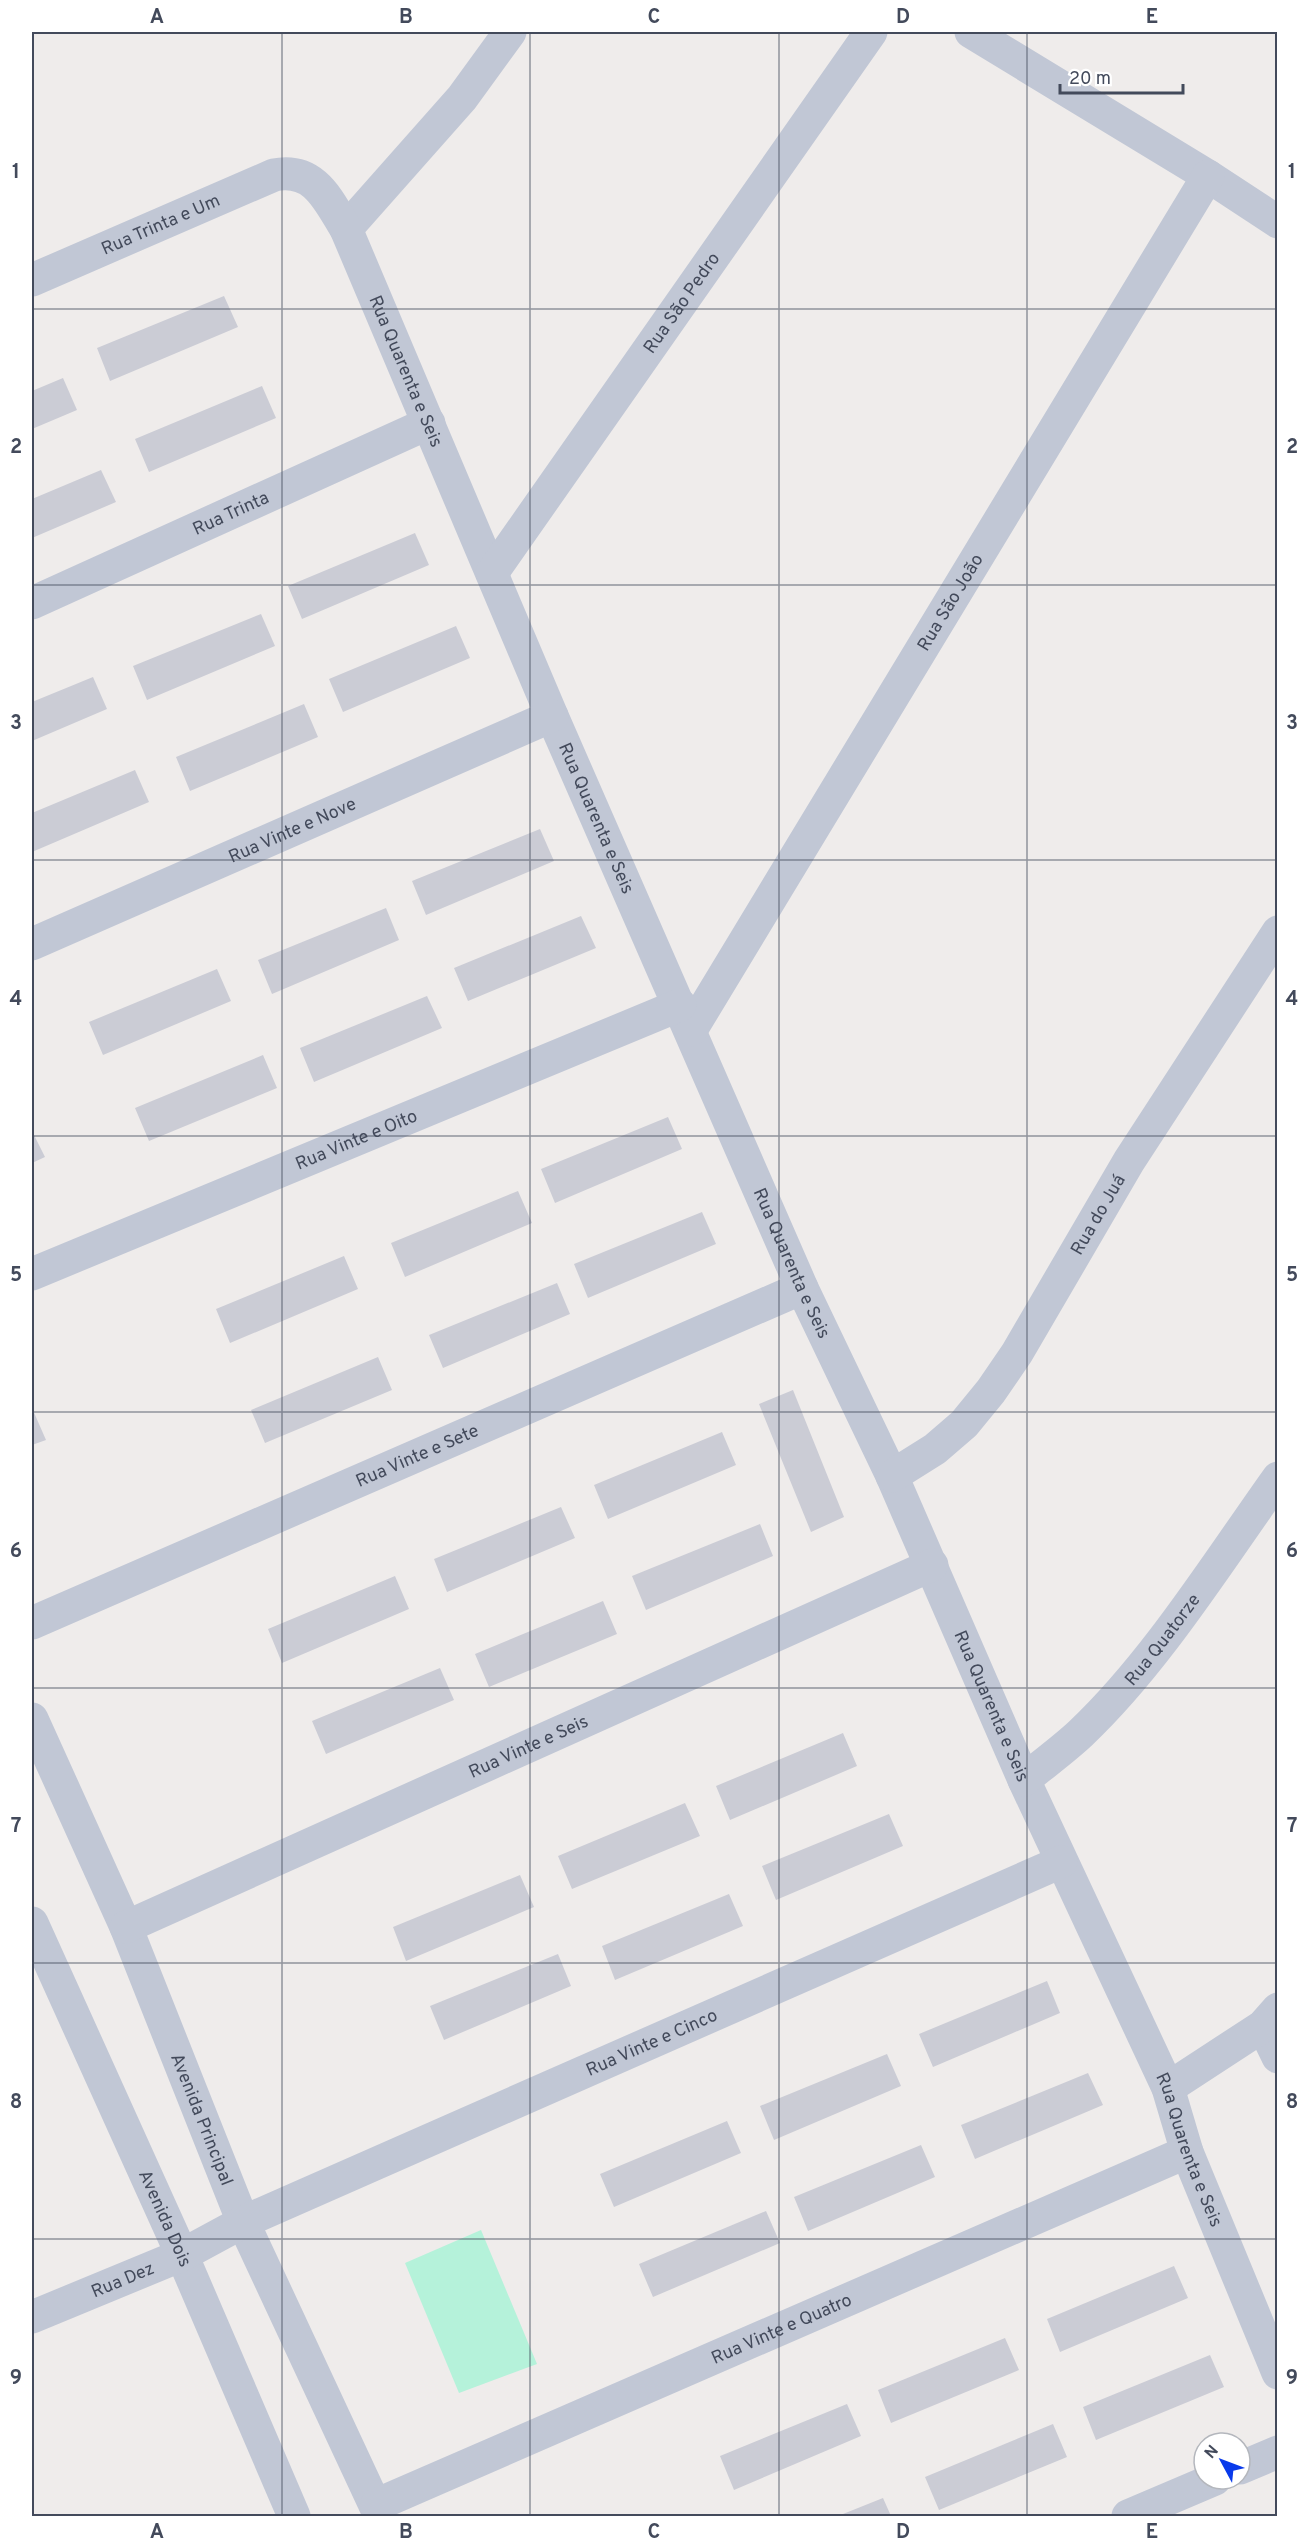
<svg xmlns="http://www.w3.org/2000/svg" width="1309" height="2548" font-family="Overpass,sans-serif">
	<rect width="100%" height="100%" fill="#efeceb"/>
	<path fill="#b5f2da" d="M481,2230l56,134 -78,29 -54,-130z"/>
	<path fill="#cbccd5" d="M224,296l14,31 -128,54 -13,-33z
		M63,378l14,32 -45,19v-38z
		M262,386l14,32 -127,54 -14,-33z
		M101,470l15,32 -84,36v-39z
		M415,533l14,32 -127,54 -14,-33z
		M261,614l14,32 -128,54 -14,-34z
		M456,626l14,32 -127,54 -14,-33z
		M93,677l14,32 -75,32v-39z
		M304,704l14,33 -128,54 -14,-34z
		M135,770l14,32 -117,50v-39z
		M540,829l14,32 -128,54 -14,-34z
		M386,908l13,32 -127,54 -14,-34z
		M581,916l15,32 -128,53 -14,-33z
		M217,969l14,32 -128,54 -14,-33z
		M427,996l15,32 -128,54 -14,-34z
		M263,1055l14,33 -128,53 -14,-33z
		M668,1117l14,32 -127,54 -14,-34z
		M32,1131l13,26 -13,6z
		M518,1191l14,32 -127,54 -14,-34z
		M702,1212l14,32 -128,54 -14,-34z
		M344,1256l14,33 -128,54 -14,-34z
		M557,1283l13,31 -127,54 -14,-33z
		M378,1357l14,33 -127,53 -14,-33z
		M793,1390l51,127 -33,15 -52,-128z
		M32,1408l14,32 -14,5z
		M722,1432l14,33 -128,54 -14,-34z
		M561,1507l14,31 -128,54 -13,-33z
		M760,1524l13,32 -127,54 -14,-34z
		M395,1576l14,33 -127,54 -14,-34z
		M603,1601l14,33 -128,53 -14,-33z
		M440,1668l14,32 -128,54 -14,-33z
		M843,1733l14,33 -127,54 -14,-34z
		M685,1803l15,33 -128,53 -14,-33z
		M889,1814l14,32 -127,54 -14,-34z
		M520,1875l14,32 -128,54 -13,-34z
		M729,1894l14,32 -128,54 -13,-34z
		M558,1954l13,32 -127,54 -14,-34z
		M1047,1981l13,32 -127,54 -14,-33z
		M887,2054l14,32 -127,54 -14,-34z
		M1088,2073l15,32 -128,54 -14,-34z
		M727,2121l14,32 -127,54 -14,-33z
		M921,2145l14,32 -127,54 -14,-34z
		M766,2211l14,32 -127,54 -14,-33z
		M1174,2266l14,32 -128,54 -13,-33z
		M1005,2338l14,32 -128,53 -13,-33z
		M1210,2355l14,32 -128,53 -13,-33z
		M847,2404l14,32 -127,54 -14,-34z
		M1053,2424l14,33 -128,53 -14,-33z
		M883,2498l8,18h-53z"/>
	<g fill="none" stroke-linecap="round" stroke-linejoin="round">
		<g stroke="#c1c7d5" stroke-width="33">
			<path d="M971,32l237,144 70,46"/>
			<path d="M346,229l116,-131 48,-66"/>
			<path id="s1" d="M32,280l242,-105c41,-8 54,25 72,54l206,487 250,572 90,188 132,304 144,308 19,64 91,221"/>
			<path id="s2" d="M492,573l379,-541"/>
			<path id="s3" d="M32,603l397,-180"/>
			<path id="s4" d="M32,944l520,-228"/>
			<path id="s5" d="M691,1030l517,-854"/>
			<path id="s6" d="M32,1274l648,-269"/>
			<path id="s7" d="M892,1476l43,-27 29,-25 27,-33 26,-38 112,-192 149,-229"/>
			<path id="s8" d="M32,1623l770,-335"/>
			<path id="s9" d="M32,1719l94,208 117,295 137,294"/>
			<path id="s10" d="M1024,1780c19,-16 39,-30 57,-47 74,-70 137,-171 197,-255"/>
			<path id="s11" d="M32,1923l150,332 112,261"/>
			<path id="s12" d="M126,1927l806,-362"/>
			<path d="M1263,2026l15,31"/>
			<path d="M1168,2088l95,-62 15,-17"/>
			<path id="s13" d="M32,2317l150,-62 61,-33 818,-360"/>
			<path d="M1240,2468l38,-16"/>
			<path id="s14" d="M376,2505l811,-353"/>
			<path d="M1128,2516l87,-37"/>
		</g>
	</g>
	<path fill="none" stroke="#434a5b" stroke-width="1.5" stroke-opacity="0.55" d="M282,32v2484M530,32v2484M779,32v2484M1027,32v2484M32,309h1246M32,585h1246M32,860h1246M32,1136h1246M32,1412h1246M32,1688h1246M32,1963h1246M32,2239h1246"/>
	<g text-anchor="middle" stroke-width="4.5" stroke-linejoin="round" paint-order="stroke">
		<g font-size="18" fill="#434a5b" stroke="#fff">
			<text dy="6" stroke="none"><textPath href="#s1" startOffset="140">Rua Trinta e Um</textPath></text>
			<text dy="6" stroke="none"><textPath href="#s2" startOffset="330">Rua São Pedro</textPath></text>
			<text dy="6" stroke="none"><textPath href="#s1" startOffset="516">Rua Quarenta e Seis</textPath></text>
			<text dy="6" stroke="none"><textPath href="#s3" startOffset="218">Rua Trinta</textPath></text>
			<text dy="6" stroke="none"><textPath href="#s5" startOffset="500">Rua São João</textPath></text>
			<text dy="6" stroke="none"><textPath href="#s1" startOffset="1002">Rua Quarenta e Seis</textPath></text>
			<text dy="6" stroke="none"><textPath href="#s4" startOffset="284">Rua Vinte e Nove</textPath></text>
			<text dy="6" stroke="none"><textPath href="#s6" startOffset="351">Rua Vinte e Oito</textPath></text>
			<text dy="6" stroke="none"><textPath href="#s7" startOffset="338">Rua do Juá</textPath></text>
			<text dy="6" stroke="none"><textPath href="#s1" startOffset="1488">Rua Quarenta e Seis</textPath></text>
			<text dy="6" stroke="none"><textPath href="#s8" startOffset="420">Rua Vinte e Sete</textPath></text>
			<text dy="6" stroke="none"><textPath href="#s10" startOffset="198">Rua Quatorze</textPath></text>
			<text dy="6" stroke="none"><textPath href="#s1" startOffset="1974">Rua Quarenta e Seis</textPath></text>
			<text dy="6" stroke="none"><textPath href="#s12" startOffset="441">Rua Vinte e Seis</textPath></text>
			<text dy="6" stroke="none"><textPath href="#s13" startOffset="678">Rua Vinte e Cinco</textPath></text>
			<text dy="6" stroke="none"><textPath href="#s9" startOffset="435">Avenida Principal</textPath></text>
			<text dy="6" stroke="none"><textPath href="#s1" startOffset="2460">Rua Quarenta e Seis</textPath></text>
			<text dy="6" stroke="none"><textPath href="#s11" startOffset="324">Avenida Dois</textPath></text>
			<text dy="6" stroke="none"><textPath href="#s13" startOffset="98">Rua Dez</textPath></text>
			<text dy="6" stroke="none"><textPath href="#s14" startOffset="442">Rua Vinte e Quatro</textPath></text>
		</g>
	</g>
	<rect width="1309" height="2548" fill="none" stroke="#ffffff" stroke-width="66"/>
	<g transform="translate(1222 2461) rotate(311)"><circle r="28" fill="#ffffff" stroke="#b4b7bd" stroke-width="1.5"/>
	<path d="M0-4.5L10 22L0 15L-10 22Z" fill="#093aeb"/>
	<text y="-9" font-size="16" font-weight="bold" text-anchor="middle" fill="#434a5b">N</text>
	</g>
	<path d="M1060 84v9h123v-9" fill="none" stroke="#434a5b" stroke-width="3"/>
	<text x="1069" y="84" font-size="18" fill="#434a5b" stroke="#ffffff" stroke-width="4.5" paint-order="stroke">20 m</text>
	<rect x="33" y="33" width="1243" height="2482" fill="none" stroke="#434a5b" stroke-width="2"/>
	<g font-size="20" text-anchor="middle" font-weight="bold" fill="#434a5b">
		<text x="157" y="23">A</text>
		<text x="406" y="23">B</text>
		<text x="654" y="23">C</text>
		<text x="903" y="23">D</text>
		<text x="1152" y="23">E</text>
		<text x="16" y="178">1</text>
		<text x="1292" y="178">1</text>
		<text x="16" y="453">2</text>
		<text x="1292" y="453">2</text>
		<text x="16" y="729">3</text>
		<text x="1292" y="729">3</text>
		<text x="16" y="1005">4</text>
		<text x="1292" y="1005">4</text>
		<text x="16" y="1281">5</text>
		<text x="1292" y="1281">5</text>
		<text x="16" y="1557">6</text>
		<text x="1292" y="1557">6</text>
		<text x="16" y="1832">7</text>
		<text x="1292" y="1832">7</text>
		<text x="16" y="2108">8</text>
		<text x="1292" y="2108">8</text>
		<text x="16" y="2384">9</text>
		<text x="1292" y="2384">9</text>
		<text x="157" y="2538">A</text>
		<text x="406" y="2538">B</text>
		<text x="654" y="2538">C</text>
		<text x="903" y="2538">D</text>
		<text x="1152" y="2538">E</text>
	</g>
</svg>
